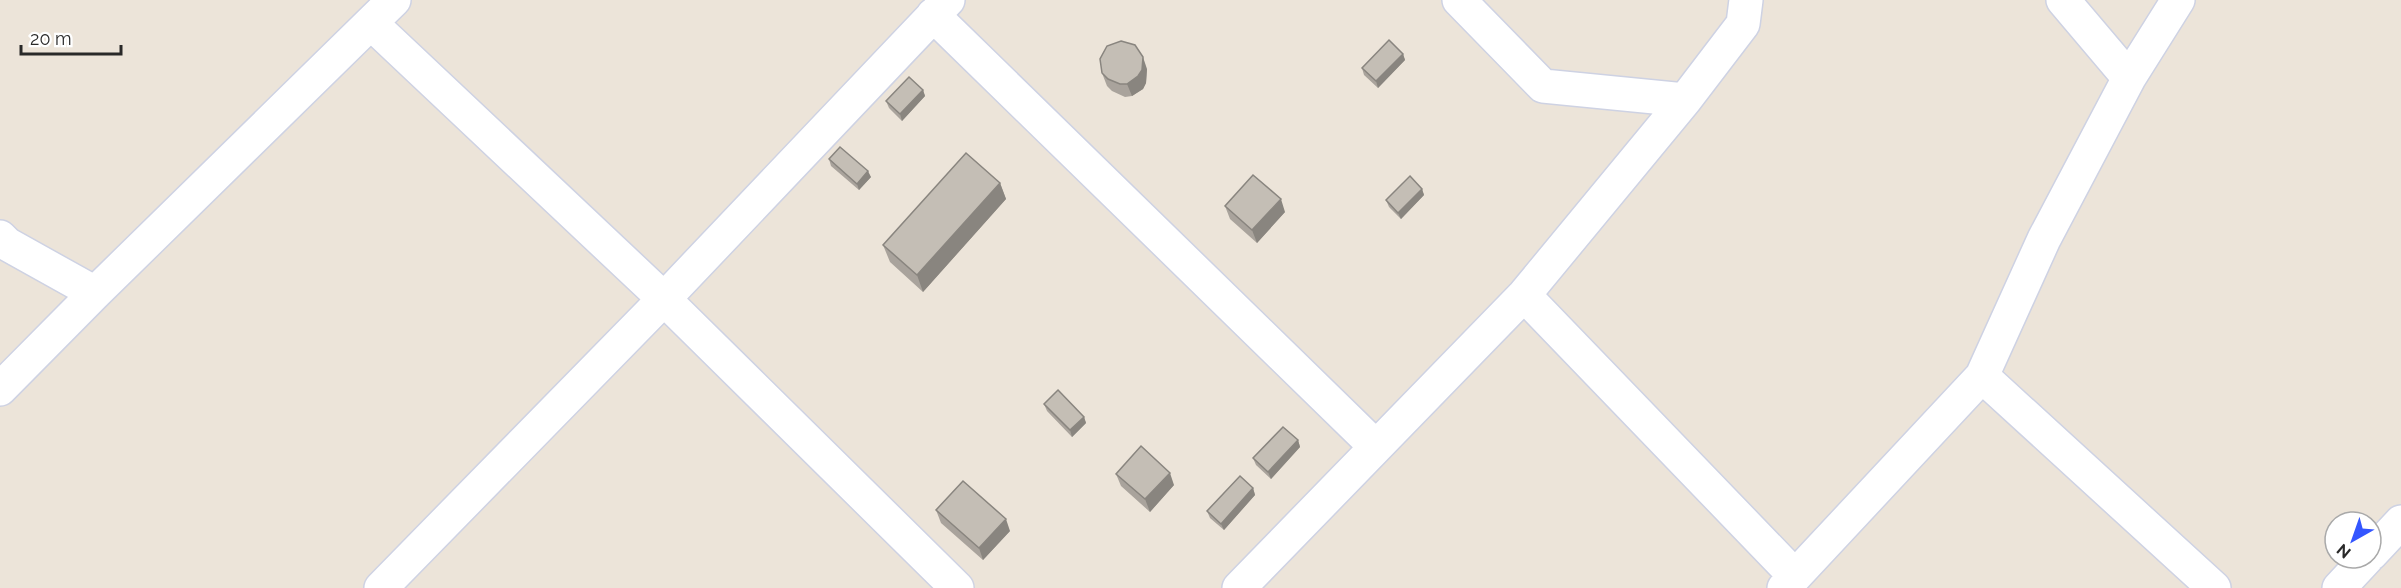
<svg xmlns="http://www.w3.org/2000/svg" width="2401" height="588" font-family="Raleway,sans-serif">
	<rect width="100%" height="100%" fill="#ece4d9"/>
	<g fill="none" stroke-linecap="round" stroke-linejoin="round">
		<g stroke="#ced2e3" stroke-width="36">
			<path id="minor" d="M1459,0l84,86 142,14
				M2063,0l66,78
				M933,15l443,432
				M372,24l292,275 293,289
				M0,237l7,7 88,49
				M1524,295l271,281
				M1982,376l232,212
				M0,389l95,-96 299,-293
				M2371,554l30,-32
				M381,588l283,-289 284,-299
				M1239,588l285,-293 161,-195 58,-76 3,-24
				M1784,588l198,-212 62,-137 85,-161 49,-78
				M2339,588l28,-30"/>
		</g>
		<use href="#minor" stroke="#fff" stroke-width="33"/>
	</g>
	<path fill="#a9a39c" d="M1403,54l2,6 -27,28 -14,-13 -2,-7z
		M1147,69l-1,14 -3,6 -11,7 -7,1 -13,-6 -5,-5 -5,-13z
		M923,90l2,6 -23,25 -13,-13 -3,-7z
		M829,159l42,18 -12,13 -28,-24z
		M1000,183l6,16 -83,93 -33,-30 -7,-17z
		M1422,189l2,6 -23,24 -12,-12 -3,-7z
		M1225,206l60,6 -28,31 -27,-24z
		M1044,404l40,13 2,6 -14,14 -25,-26z
		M1298,440l2,7 -29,32 -15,-14 -3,-7z
		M1116,474l58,11 -24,27 -29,-26z
		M1253,488l2,7 -31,35 -14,-12 -3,-7z
		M936,510l74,21 -27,29 -42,-37z"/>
	<path fill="#89857f" d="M1403,54l2,6 -27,28 -2,-7z
		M1143,57l4,12 -1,14 -3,6 -11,7 -5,-12z
		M923,90l2,6 -23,25 -2,-7z
		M868,171l3,6 -12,13 -2,-6z
		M1000,183l6,16 -83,93 -6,-17z
		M1422,189l2,6 -23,24 -3,-6z
		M1281,199l4,13 -28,31 -5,-13z
		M1084,417l2,6 -14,14 -2,-7z
		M1298,440l2,7 -29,32 -3,-7z
		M1170,473l4,12 -24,27 -5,-13z
		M1253,488l2,7 -31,35 -3,-6z
		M1006,519l4,12 -27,29 -4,-12z"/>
	<path fill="#c4beb5" stroke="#89857f" stroke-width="1.5" d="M1389,40l14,14 -27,27 -14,-13z
		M1121,41l14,4 8,12 -1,13 -4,6 -11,8h-7l-12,-5 -6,-6 -2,-14 7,-13z
		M909,77l14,13 -23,24 -14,-13z
		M840,147l28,24 -11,13 -28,-25z
		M966,153l34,30 -83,92 -34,-30z
		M1253,175l28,24 -29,31 -27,-24z
		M1410,176l12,13 -24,24 -12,-13z
		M1058,390l26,27 -14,13 -26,-26z
		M1283,427l15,13 -30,32 -15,-14z
		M1141,446l29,27 -25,26 -29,-25z
		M1240,476l13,12 -32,36 -14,-13z
		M963,481l43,38 -27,29 -43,-38z"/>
	<g transform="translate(2353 540) rotate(220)"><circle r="28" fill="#ffffff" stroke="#a9a9a9" stroke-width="1.5"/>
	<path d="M0-4.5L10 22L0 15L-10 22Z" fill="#3456ff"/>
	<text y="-9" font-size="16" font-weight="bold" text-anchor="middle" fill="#292929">N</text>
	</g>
	<path d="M21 45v9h100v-9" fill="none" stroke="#292929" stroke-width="3"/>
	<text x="30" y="45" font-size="18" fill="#292929" stroke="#ffffff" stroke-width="4.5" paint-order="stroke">20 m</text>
</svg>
